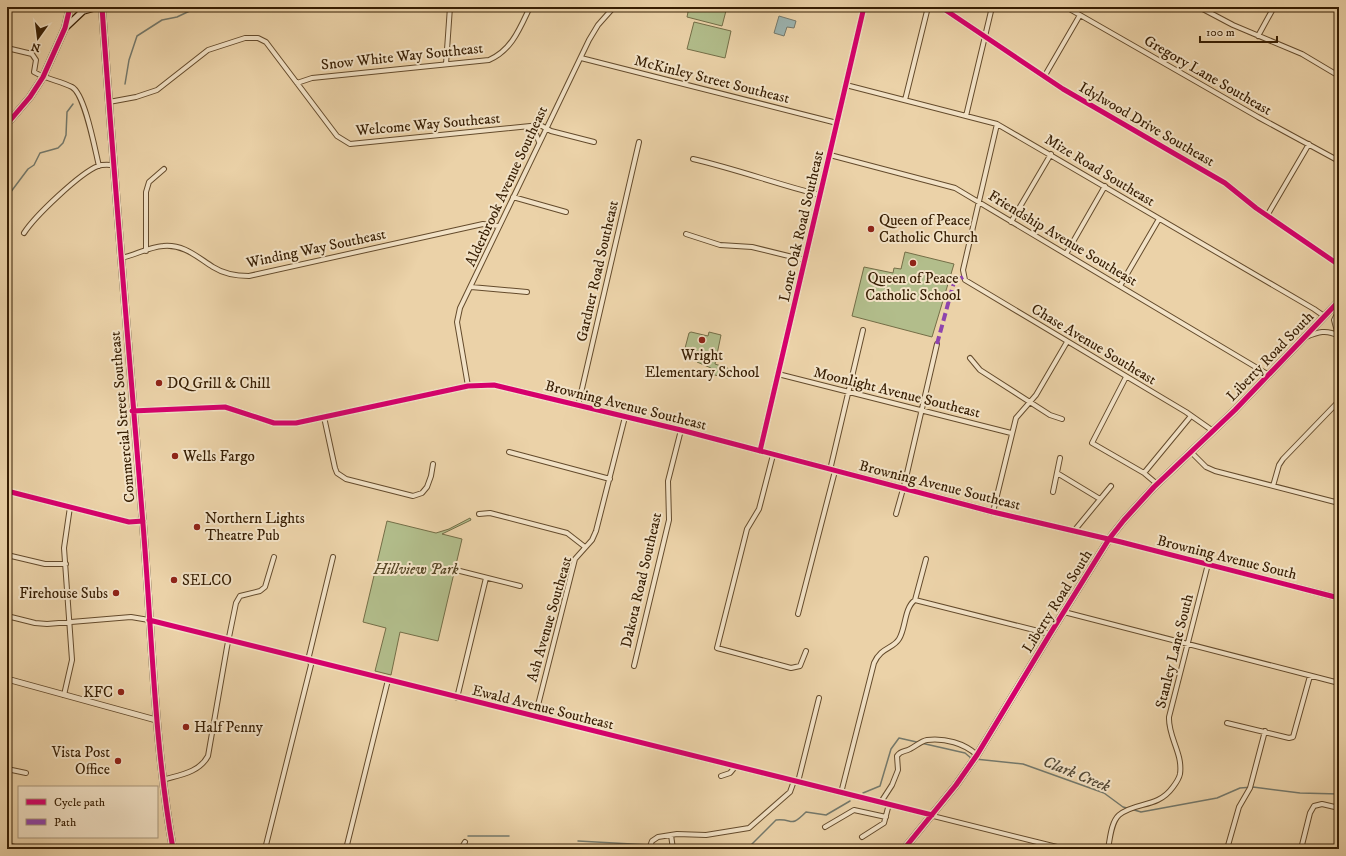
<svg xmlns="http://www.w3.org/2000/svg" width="1346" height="856" viewBox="0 0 1346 856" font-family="'IM FELL DW Pica',serif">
<rect width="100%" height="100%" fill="#ebd2a8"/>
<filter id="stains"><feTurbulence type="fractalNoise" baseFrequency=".005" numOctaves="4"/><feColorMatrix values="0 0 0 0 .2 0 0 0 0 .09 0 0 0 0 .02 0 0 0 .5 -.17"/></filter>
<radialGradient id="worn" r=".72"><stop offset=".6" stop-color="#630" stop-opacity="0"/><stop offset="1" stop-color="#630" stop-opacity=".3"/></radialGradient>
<!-- green -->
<path fill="#b2bd8b" stroke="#746e47" d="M689,7H727L722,26L687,17Z
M694,22L731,31L725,58L687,49Z
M905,252L954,264L932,337L852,316L864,267L893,273L894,268L901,269Z
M691,332L708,336L709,332L721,335L715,364L730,369L728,378L710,374L711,368L697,362L695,355L684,352L689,333Z
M470,518L471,520L442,534L462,539L438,641L400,632L391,675L375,671L386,628L363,622L387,521L436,533L449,529Z"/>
<!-- water -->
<path fill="#9cb5b2" stroke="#74796c" d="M779,16L796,21L794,28L787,27L784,36L774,33Z"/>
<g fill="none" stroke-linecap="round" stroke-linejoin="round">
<!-- stream -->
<path stroke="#74796c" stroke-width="1.5" d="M125,84L129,60L137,36L162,20L177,17L198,7
M7,197L28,169L34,165L40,153L58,148L63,143L66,135L67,112L73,104
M975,759L1023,764L1104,793L1123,807L1127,808
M863,793L880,786L891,749L899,738L965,753L972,759
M1131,809L1141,812L1217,798L1240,788L1253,787L1300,793L1339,794
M468,836H509
M578,841L650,845L660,849
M747,849L776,820C794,818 789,829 806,812L826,815L850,801"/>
<!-- minor casing -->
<g stroke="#644b2c" stroke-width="6">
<path id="minor" d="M1066,7L1258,117L1339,161
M1199,7L1233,25L1302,54L1339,76
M1258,36L1274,7
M7,48L32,54L36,60L34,72C46,79 60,81 72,87C85,94 95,150 99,166
M581,58L837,123
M446,64L450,7
M1044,77L1080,15
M297,83L312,78L489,60C512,50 520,28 530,7
M846,85L997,124L1314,309L1324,316
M905,100L928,7
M109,102L136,97L157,90L208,50L245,38H258L266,42L337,136L350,144L540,125L551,131L594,142
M966,116L992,7
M997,124L963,270L965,280L1186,412L1213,431
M529,127L536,134L539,142
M830,155L955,188L1269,375
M693,159C736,169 777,184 820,195
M513,197L566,212
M1268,214L1309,144
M1011,222L1051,154
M24,233C35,216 80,173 98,166C103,164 109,165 114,165
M686,234L720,245L752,247L805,260
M146,251V192L149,182L164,169
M1066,254L1105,186
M121,258C135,255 149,247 163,246C184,244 197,257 213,267C224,274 236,276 249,276L483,224L498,226
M1120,286L1159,219
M471,287L527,292
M1338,335L1334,320L1339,310
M1306,337C1318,332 1326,329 1339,336
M970,358L980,370L1050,415L1062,419
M778,374L1011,433
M1126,377L1092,443L1144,473L1191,416
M468,386L457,322L460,308L589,40L598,25L614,7
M578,406L639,142
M324,417L335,468L337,473L346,479L413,496L422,493L427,487L431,476L433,464
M509,452L610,479
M1191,452L1206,467L1215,471L1339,503
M773,455L759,509L747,529L717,648L791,668L800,666L806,651
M830,470L863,330
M1057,473L1100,499
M1144,473L1157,484
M1273,486L1279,465L1283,459L1339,401
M1053,492L1060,458
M993,512L1016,418L1036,395L1067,342
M479,514L490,513L567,533L585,547
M896,514L905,482L937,344
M1074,531L1111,486
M7,555L45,564H66
M452,569L520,586
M915,600L1050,634
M1064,612L1339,683
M798,614L835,471
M7,616L35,623L47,624L131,617L149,620L1065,849
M634,666L669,520L668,481L681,430
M64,695L72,660L64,548L70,507
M457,698L486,578
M535,717L575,559L592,540L596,531L625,417
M1227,723L1289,738L1293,737L1310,676
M7,769L26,773
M721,776L730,773L735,767
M162,780C179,775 199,773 208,756L227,647L236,603L240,596L260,591L265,587L274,557
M798,782L819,698
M841,793L874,663C881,647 893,649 899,639C906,628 904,608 915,600L926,559
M881,802L892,785L898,770L897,756C901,750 905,752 910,749C916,746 921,741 927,740C945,738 964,743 977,755
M825,827L854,810L886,817
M671,835L673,849
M862,837L884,823L889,804
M7,845L22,849
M767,848L770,849
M265,849L311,665L309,656L333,557
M346,849L388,680
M461,849L465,842
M649,849L652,841L658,837L677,834L706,835L749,828L790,792L794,781
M1035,849L1037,842
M1108,849C1110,839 1111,822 1119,815C1136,801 1157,809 1173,787C1176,783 1179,779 1180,774C1183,753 1168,737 1169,717L1208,564
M1227,849L1239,807L1250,788L1265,731
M1301,849L1310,813L1314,806L1322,804L1339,808"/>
</g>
<!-- tertiary casing -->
<g stroke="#644b2c" stroke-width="7">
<path id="tertiary" d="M941,7L1063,89L1225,183L1256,208L1339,265
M132,411L225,407L274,423H296L468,386L494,385L681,430L993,512L1121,542L1339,598
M760,451L864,7
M7,491L129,522L143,521
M7,679L156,720"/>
</g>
<!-- secondary casing -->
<g stroke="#371e03" stroke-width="8">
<path id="secondary" d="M65,28L83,11L97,7
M7,124L30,97L43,77L65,28L70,7"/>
</g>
<!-- primary casing -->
<g stroke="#371e03" stroke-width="8">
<path id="primary" d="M102,7C114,179 129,351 143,524C152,633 154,741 173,849
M904,849L956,785L977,755L1050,634L1109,539L1124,520L1154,487L1235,410L1339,301"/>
</g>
<!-- minor -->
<use href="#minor" stroke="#f2e2c6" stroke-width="4"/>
<!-- tertiary -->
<use href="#tertiary" stroke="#f2e2c6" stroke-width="5"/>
<!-- secondary -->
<use href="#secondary" stroke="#f2e2c6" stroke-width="5.5"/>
<!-- primary -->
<use href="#primary" stroke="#ebd2a8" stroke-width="6"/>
<!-- quiet -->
<path stroke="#8e44ad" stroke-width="4" stroke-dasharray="8 4" stroke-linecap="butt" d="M937,344L954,282L963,277"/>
<!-- cycleway casing -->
<g stroke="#f2e2c6" stroke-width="8">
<path id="cycleway" d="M102,7C114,179 129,351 143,524C152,633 154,741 173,849
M941,7L1063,89L1225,183L1256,208L1339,265
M7,124L30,97L43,77L65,28L70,7
M132,411L225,407L274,423H296L468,386L494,385L681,430L993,512L1121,542L1339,598
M760,451L864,7
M7,491L129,522L143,521
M149,620L932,815
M904,849L956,785L977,755L1050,634L1109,539L1124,520L1154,487L1235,410L1339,301"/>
</g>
<!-- cycleway -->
<use href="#cycleway" stroke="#d6006c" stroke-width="5"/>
</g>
<!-- markers -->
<g fill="#8f2418" stroke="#f2e2c6" stroke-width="1.5">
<circle cx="871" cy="229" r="4"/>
<circle cx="913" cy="263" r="4"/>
<circle cx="702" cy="340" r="4"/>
<circle cx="159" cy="383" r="4"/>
<circle cx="175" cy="456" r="4"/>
<circle cx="197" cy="527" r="4"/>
<circle cx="174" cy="580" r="4"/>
<circle cx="116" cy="593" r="4"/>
<circle cx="121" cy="692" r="4"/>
<circle cx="186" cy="727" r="4"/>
<circle cx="118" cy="761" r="4"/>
</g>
<g text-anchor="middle" stroke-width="4" stroke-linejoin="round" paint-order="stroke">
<!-- street labels -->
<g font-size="15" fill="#371e03" stroke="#f2e2c6">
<text transform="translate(402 56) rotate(-6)" y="5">Snow White Way Southeast</text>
<text transform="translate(1208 75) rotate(30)" y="5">Gregory Lane Southeast</text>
<text transform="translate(712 79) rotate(14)" y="5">McKinley Street Southeast</text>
<text transform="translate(428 124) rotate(-5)" y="5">Welcome Way Southeast</text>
<text transform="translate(1147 124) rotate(30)" y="5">Idylwood Drive Southeast</text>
<text transform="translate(1100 170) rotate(31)" y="5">Mize Road Southeast</text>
<text transform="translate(506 186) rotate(-65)" y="5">Alderbrook Avenue Southeast</text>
<text transform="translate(801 226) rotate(-77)" y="5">Lone Oak Road Southeast</text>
<text transform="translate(1063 238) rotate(31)" y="5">Friendship Avenue Southeast</text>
<text transform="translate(316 248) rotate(-12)" y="5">Winding Way Southeast</text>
<text transform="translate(597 271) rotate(-77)" y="5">Gardner Road Southeast</text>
<text transform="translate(1094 344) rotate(31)" y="5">Chase Avenue Southeast</text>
<text transform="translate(1270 356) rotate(-46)" y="5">Liberty Road South</text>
<text transform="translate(897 392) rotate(14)" y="5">Moonlight Avenue Southeast</text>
<text transform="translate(626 405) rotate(14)" y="5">Browning Avenue Southeast</text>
<text transform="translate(122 417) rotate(-95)" y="5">Commercial Street Southeast</text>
<text transform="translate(940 485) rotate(14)" y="5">Browning Avenue Southeast</text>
<text transform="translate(1227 557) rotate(14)" y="5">Browning Avenue South</text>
<text transform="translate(641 580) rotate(-77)" y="5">Dakota Road Southeast</text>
<text transform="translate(1057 601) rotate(-58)" y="5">Liberty Road South</text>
<text transform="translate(549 619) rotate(-74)" y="5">Ash Avenue Southeast</text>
<text transform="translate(1174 651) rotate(-76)" y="5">Stanley Lane South</text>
<text transform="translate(543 707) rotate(14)" y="5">Ewald Avenue Southeast</text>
</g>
<!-- poi labels -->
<g font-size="15" fill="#371e03" stroke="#f2e2c6" text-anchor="start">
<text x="879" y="225">Queen of Peace<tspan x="879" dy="17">Catholic Church</tspan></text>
<text x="913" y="283" text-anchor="middle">Queen of Peace<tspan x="913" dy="17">Catholic School</tspan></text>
<text x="702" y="360" text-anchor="middle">Wright<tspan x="702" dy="17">Elementary School</tspan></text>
<text x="167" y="388">DQ Grill &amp; Chill</text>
<text x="183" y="461">Wells Fargo</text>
<text x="205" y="523">Northern Lights<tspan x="205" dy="17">Theatre Pub</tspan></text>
<text x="182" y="585">SELCO</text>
<text x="108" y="598" text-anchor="end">Firehouse Subs</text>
<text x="113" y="697" text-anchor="end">KFC</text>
<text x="194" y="732">Half Penny</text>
<text x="110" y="757" text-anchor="end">Vista Post<tspan x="110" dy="17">Office</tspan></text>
</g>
<!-- park labels -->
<g font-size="15" font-style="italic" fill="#564625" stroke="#f2e2c6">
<text x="416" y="574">Hillview Park</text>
</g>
<!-- water labels -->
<g font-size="16" font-style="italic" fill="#554b38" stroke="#f2e2c6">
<text transform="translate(1077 773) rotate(22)" y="6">Clark Creek</text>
</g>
</g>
<!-- margin -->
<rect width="1346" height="856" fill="none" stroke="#ebd2a8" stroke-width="24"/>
<rect x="8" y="8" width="1330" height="840" fill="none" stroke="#371e03" stroke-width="2"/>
<rect x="12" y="12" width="1322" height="832" fill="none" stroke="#371e03"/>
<!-- legend -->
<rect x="18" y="786" width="140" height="52" fill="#f2e2c6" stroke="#a79478"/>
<rect x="26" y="799" width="20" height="6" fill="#d6006c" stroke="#a79478"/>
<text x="54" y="806" font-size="12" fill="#371e03">Cycle path</text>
<rect x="26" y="819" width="20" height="6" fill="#8e44ad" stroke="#a79478"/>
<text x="54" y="826" font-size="12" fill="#371e03">Path</text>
<!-- north arrow -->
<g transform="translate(38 38) rotate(194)" stroke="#f2e2c6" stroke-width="3" paint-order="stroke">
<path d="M0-3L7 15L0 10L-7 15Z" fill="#371e03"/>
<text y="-6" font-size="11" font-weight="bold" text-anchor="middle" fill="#371e03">N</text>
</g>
<!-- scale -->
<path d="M1200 36v6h77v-6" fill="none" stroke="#371e03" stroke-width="2"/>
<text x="1206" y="36" font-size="12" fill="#371e03" stroke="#f2e2c6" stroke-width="3" paint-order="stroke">100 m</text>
<rect width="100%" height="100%" filter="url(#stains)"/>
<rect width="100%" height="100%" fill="url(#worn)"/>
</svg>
